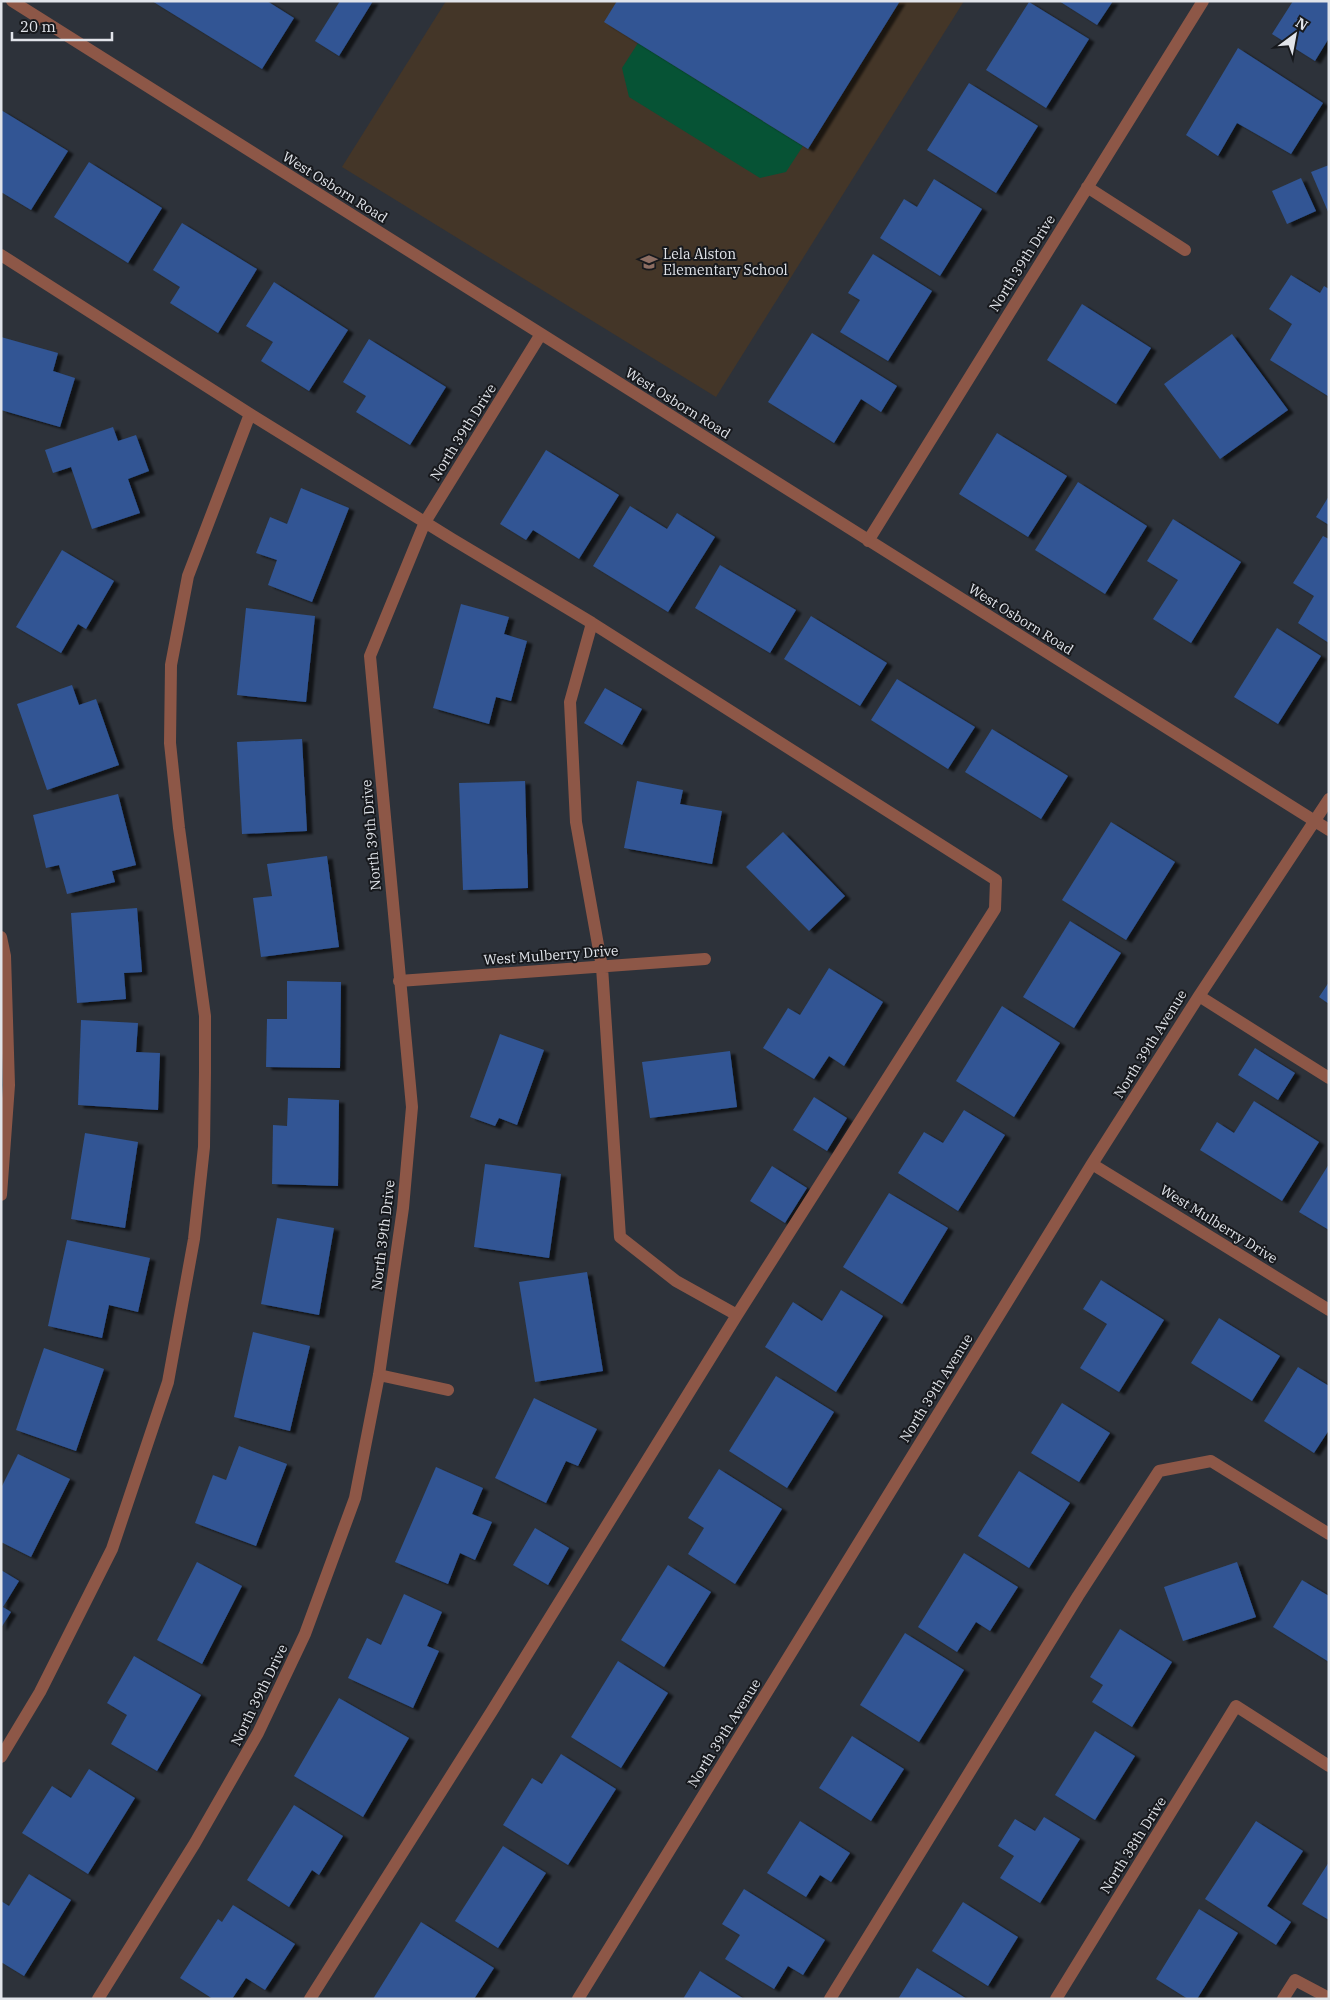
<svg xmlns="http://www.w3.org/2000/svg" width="1330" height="2000" viewBox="0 0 1330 2000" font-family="'IBM Plex Serif',serif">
<defs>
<filter id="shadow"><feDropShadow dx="5.5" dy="3" stdDeviation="1" flood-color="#0009"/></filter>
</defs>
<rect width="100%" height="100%" fill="#2d323a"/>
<!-- education -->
<path fill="#443628" d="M446,1H964L716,397L342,167Z"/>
<!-- green -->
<path fill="#065335" d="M638,43L803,146L786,172L760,178L629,97L622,68Z"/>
<!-- building -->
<path fill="#305594" filter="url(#shadow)" d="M152,1H267L294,18L262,69Z
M340,1H373L339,56L315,41Z
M617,1H900L808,149L604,22Z
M1059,1H1113L1097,25Z
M1293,1H1329V38L1315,61L1272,34Z
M1029,2L1089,39L1046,108L986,70Z
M1238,48L1323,103L1291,154L1237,123L1218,156L1186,135Z
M969,83L1038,126L996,193L927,150Z
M1,110L68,151L31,210L1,192Z
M89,162L162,208L128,263L54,217Z
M1329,165V214L1311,172Z
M1301,178L1316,211L1287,224L1272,191Z
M934,179L982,209L940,276L880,238L904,199L917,207Z
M182,223L257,269L218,333L170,303L180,287L153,270Z
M873,254L932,291L888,361L840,332L860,300L848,293Z
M1291,275L1320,293L1324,286L1329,289L1328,396L1270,360L1292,324L1269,309Z
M274,282L348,330L309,391L261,361L273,342L246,326Z
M1082,304L1151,348L1116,404L1047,360Z
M812,333L897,386L881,412L861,399L834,443L768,402Z
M1232,334L1288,410L1220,459L1164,384Z
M1,337L58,353L53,371L75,378L60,427L1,410Z
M369,339L446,387L410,445L356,412L366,396L343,382Z
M113,427L118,441L136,435L149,471L128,479L140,513L92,529L71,467L53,473L45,450Z
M997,433L1067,476L1028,537L959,494Z
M546,450L619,495L579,559L533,530L526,540L500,524Z
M1078,482L1147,526L1105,594L1035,550Z
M301,488L349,508L312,602L268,585L277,560L256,553L270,517L287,524Z
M1329,496V525L1316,517Z
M630,506L667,529L677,513L715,537L668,612L593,566Z
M1173,519L1241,562L1191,643L1153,619L1178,580L1147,561Z
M1323,536L1329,539V643L1298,623L1314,596L1293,583Z
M62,550L114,581L86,629L78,624L61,653L16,627Z
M720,565L796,610L770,653L695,608Z
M461,604L509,617L504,634L527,641L511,701L496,697L489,724L433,708Z
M246,608L315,616L306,702L237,695Z
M811,616L887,663L860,706L784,659Z
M1277,628L1321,656L1278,724L1234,697Z
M897,679L975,727L948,769L871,720Z
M72,685L79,705L96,699L119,765L47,790L17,704Z
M605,688L642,709L622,745L584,723Z
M992,729L1068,776L1041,819L965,772Z
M302,739L307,831L242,834L237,742Z
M525,781L528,888L463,890L459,783Z
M637,781L683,790L680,804L722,811L712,864L624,848Z
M118,794L136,865L112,871L115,882L67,894L59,865L46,868L33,815Z
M1111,822L1175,862L1126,940L1062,900Z
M783,832L845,896L809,931L746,867Z
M327,856L339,947L261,957L253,898L272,896L267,864Z
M137,908L142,972L124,973L126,999L77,1003L71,913Z
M1070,921L1121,953L1074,1028L1023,997Z
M829,968L883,1002L844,1066L829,1056L814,1079L763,1048L788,1008L800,1015Z
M287,981L341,982L340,1068L266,1067L267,1019H287Z
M1329,982V1004L1319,997Z
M1002,1006L1060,1043L1014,1117L956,1081Z
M81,1020L138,1023L136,1052L160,1053L158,1110L78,1105Z
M500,1034L544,1050L517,1125L499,1118L495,1126L470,1117Z
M1255,1048L1295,1073L1278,1100L1238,1075Z
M730,1051L737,1107L650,1118L642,1062Z
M814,1097L847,1118L827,1151L793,1130Z
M288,1098L339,1100L338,1186L272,1184L273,1125L287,1126Z
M1254,1101L1319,1142L1282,1201L1200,1150L1217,1122L1234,1133Z
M964,1110L1005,1135L958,1211L898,1173L924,1132L943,1143Z
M85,1133L138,1142L125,1228L71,1219Z
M485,1164L561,1174L549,1258L474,1247Z
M1329,1164V1230L1299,1212Z
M772,1166L807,1188L785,1223L750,1201Z
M889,1193L948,1228L902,1304L843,1267Z
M277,1218L334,1228L319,1315L261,1304Z
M67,1240L150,1258L138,1312L109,1305L102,1338L48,1326Z
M587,1272L603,1371L535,1382L519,1282Z
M1101,1280L1164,1320L1119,1392L1080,1368L1107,1324L1083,1309Z
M841,1290L883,1316L836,1392L765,1347L793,1302L822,1321Z
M1219,1318L1280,1356L1252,1401L1191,1363Z
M253,1332L310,1346L290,1431L234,1417Z
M44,1348L104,1369L76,1451L16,1430Z
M1298,1367L1329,1386V1430L1314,1453L1264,1421Z
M776,1376L834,1412L787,1488L729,1451Z
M534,1398L597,1429L578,1466L566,1461L546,1503L495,1478Z
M1062,1403L1110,1433L1079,1482L1031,1453Z
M239,1446L287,1464L256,1546L195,1523L213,1475L226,1480Z
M18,1454L70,1479L31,1557L1,1542V1488Z
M436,1467L483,1488L472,1514L492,1522L475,1560L460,1553L448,1584L395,1562Z
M719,1469L782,1509L735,1584L688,1554L704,1528L688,1518Z
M1019,1471L1070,1503L1029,1568L978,1536Z
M535,1528L569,1548L548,1585L513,1565Z
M964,1553L1018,1587L990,1631L976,1622L957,1652L918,1627Z
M197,1562L242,1586L202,1664L157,1640Z
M1237,1562L1256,1617L1183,1641L1164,1587Z
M668,1565L711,1592L664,1667L621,1640Z
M1,1570L19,1581L3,1607L11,1612L1,1628Z
M1302,1580L1329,1596V1662L1273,1627Z
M404,1594L442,1612L427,1646L439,1651L413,1708L348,1678L367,1638L381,1645Z
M1120,1629L1172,1662L1132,1727L1092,1702L1103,1685L1090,1677Z
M905,1633L964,1670L919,1742L860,1705Z
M134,1656L201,1695L157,1771L111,1744L127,1715L107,1703Z
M618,1661L668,1693L621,1768L571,1737Z
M339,1698L409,1738L363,1817L294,1776Z
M1095,1731L1135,1756L1095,1820L1055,1795Z
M852,1736L904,1769L871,1821L819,1788Z
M561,1754L616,1789L568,1865L503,1825L532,1778L542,1784Z
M89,1769L135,1798L88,1874L22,1833L52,1786L71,1798Z
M294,1805L343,1836L319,1875L312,1870L289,1907L247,1880Z
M1044,1817L1080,1839L1040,1903L1000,1878L1014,1856L998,1846L1015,1819L1035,1831Z
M800,1821L850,1853L831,1882L820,1875L806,1897L767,1873Z
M1256,1821L1303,1851L1267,1906L1291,1922L1276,1945L1205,1899Z
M503,1846L546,1873L498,1948L455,1921Z
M1329,1862V1920L1302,1904Z
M29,1874L71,1900L24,1976L1,1962V1901L9,1906Z
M744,1889L825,1940L803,1975L788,1966L774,1989L725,1959L740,1935L722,1924Z
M963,1902L1018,1937L988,1986L932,1951Z
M233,1905L295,1944L265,1990L246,1978L232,1999H213L180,1978L218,1919L222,1922Z
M1199,1909L1238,1933L1197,1999H1188L1156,1979Z
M421,1922L494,1968L474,1999H373Z
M917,1968L967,1999H898Z
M700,1971L744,1999H683Z"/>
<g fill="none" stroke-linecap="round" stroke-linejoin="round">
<!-- minor -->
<path stroke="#8d5747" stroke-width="12" d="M12,1L1329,830
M1087,187L1185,250
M1,255L250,414L452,539L592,623L996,880L995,909L737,1315L492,1711L310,1999
M868,541L1203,1
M592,623L570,702L576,822L602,967L620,1237L676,1281L737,1315
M1,937L5,956L9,1085L1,1195
M399,981L705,959
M1199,996L1329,1078
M1092,1164L1329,1310
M379,1375L448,1390
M1,1757L40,1692L112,1549L168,1382L194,1239L204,1147L205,1072V1016L179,828L170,743L171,665L188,576L250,414
M98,1999L195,1843L258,1733L305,1634L355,1498L379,1375L403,1208L412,1107L370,656L425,522L541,334
M578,1999L1092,1164L1199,996L1329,799
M830,1999L1078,1596L1159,1471L1211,1461L1329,1534
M1056,1999L1236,1706L1329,1766
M1283,1999L1295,1980L1329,1998"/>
</g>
<!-- icons -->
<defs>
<g id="school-bare" transform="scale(1.35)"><path d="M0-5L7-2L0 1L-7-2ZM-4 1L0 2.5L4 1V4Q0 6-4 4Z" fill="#8d6e63" stroke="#17191d" stroke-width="2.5" paint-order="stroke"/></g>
</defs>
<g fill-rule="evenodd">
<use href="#school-bare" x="649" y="262"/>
</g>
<g text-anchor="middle" stroke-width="4" stroke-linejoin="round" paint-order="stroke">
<!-- street labels -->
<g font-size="14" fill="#e1e4ea" stroke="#17191d">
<text transform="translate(335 187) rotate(32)" y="5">West Osborn Road</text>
<text transform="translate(1022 263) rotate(-58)" y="5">North 39th Drive</text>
<text transform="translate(678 403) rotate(32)" y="5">West Osborn Road</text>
<text transform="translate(463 432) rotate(-58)" y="5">North 39th Drive</text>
<text transform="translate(1021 619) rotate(32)" y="5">West Osborn Road</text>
<text transform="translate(371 835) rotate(-95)" y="5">North 39th Drive</text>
<text transform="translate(551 955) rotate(-4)" y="5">West Mulberry Drive</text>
<text transform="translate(1150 1044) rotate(-58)" y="5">North 39th Avenue</text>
<text transform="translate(1219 1224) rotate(32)" y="5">West Mulberry Drive</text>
<text transform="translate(383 1235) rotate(-83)" y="5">North 39th Drive</text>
<text transform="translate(936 1388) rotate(-58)" y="5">North 39th Avenue</text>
<text transform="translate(259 1695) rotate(-64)" y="5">North 39th Drive</text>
<text transform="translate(724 1733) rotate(-58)" y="5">North 39th Avenue</text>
<text transform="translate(1133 1845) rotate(-58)" y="5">North 38th Drive</text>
</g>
<!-- poi labels -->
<g font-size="14" fill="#e1e4ea" stroke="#17191d" text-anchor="start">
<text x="663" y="259">Lela Alston<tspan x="663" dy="16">Elementary School</tspan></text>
</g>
</g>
<!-- border -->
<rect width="1330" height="2000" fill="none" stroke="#e1e4ea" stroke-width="5"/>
<!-- north arrow -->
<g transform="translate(1295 35) rotate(32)" stroke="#17191d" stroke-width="4" paint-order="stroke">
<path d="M0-4L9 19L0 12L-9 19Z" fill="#e1e4ea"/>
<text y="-8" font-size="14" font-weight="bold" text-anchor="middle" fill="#e1e4ea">N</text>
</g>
<!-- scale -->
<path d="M12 32v8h100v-8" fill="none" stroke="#e1e4ea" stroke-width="2.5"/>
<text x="20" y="32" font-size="15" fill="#e1e4ea" stroke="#17191d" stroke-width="4" paint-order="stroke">20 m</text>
</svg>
